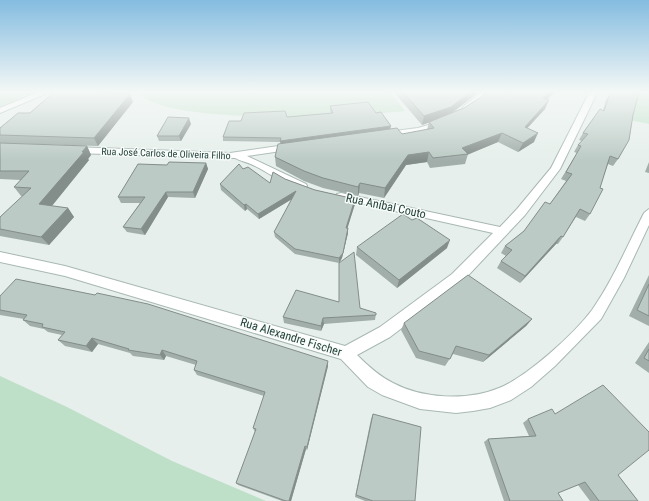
<svg xmlns="http://www.w3.org/2000/svg" width="649" height="501" viewBox="0 0 649 501" font-family="'Roboto Condensed',sans-serif">
<rect width="100%" height="100%" fill="#e6efeb"/>
<!-- green -->
<path fill="#bfe0c8" d="M0,91H45L0,110Z
M137,91H389L405,111C362,116 160,127 137,91Z
M620,91H649V124L620,118Z
M0,376L67,407L172,461L266,501H0Z"/>
<g fill="none" stroke-linecap="round" stroke-linejoin="round">
<!-- minor casing -->
<g stroke="#a8b8b2" stroke-width="2">
<path id="minor" d="M41,91H52L0,113V108Z
M483,91H492L469,111H463V107Z
M590,91H598L560,169L525,215L462,282L390,337L357,355C368,366 379,376 393,383C423,399 468,401 499,388C527,377 574,334 592,310C613,280 627,246 644,213L649,209V225L624,278L601,319L555,366L531,387L511,400L490,408L473,411L456,413L420,409L382,395L368,387L341,359L65,276L0,262V252L65,266L345,346L380,327L452,274L493,233L341,199L337,198L336,196L337,194L341,193L500,227L517,209L551,168Z
M442,121H445V125L419,133L386,138L382,135L386,132L418,128Z
M292,144L295,145V149L247,156L306,184L307,186L306,188C293,191 265,170 253,165C247,162 240,161 235,158L73,153L68,150L73,147L230,153Z"/>
</g>
<!-- minor -->
<use href="#minor" fill="#fff" fill-rule="evenodd"/>
</g>
<!-- wall -->
<path fill="#a1aea9" d="M115,91L113,93L133,102L98,146L0,143V128L30,113Z
M393,91H480L452,113L464,108L481,97L487,91H556L547,99L545,109L527,128L534,142L518,152L498,142L468,154L465,164L430,168L427,162L406,165L384,198L359,193L358,196L323,188L304,181L276,166L275,157L281,144L280,142L223,141V137L287,117L331,113L330,110V106L376,113L390,129L402,134L427,130L429,122L422,125Z
M612,91L618,159L613,166L608,164L590,214L585,221L576,217L563,237L558,244H556L520,283L497,268L501,261L506,256L501,253L505,246L524,231L550,204L566,181L561,179L577,153L574,152L578,145L582,141L579,140L583,133L603,110L606,100Z
M191,124L181,141H159L157,136Z
M0,143L87,146L91,155L88,159L89,160L52,206L68,208L74,217L49,245L0,236V217L23,196H21L14,187L21,180L0,179Z
M649,162V173L645,172Z
M206,163L208,169L195,198L168,197L145,235L127,232L123,227L140,203H121L118,197Z
M243,169L270,183L285,179L315,190L355,199V204L347,228H348V233L342,258L340,262L360,308L376,313L375,320L324,324L321,331L284,323L283,317L339,302V263L295,254L275,237L274,232L292,199L259,219L247,209L245,211L221,190L220,184Z
M357,247L447,248L397,288L356,255Z
M649,275V326L629,316Z
M0,296L328,366L307,450L306,449L291,501H282L238,485L236,483L255,432L253,428L264,396L197,375L194,370L196,365L166,356L164,360L133,356L130,353L98,344L92,352L65,346L58,340L62,335L48,332L44,329L30,326L23,320L24,319L0,315Z
M532,319L526,326L483,362L453,354L445,366L416,358L401,330L404,323Z
M649,342V373L635,363Z
M373,414L415,501H365L355,497L371,419Z
M555,414L618,475L638,501H590L578,485L558,493L563,501H504L484,442L488,439L529,436L523,423L528,419Z"/>
<!-- shaded-wall -->
<path fill="#838d89" d="M101,91H115L103,100L99,92Z
M472,91H480L448,116L422,125L424,116Z
M551,91H556L539,107L543,98Z
M130,94L133,102L98,146L94,138Z
M549,100L545,109L520,136L525,127Z
M189,118L191,124L181,141L179,136Z
M391,126L390,130L281,145L280,141Z
M502,133L498,142L467,155L462,148Z
M538,133L534,142L518,152L523,143Z
M87,146L91,155L88,159L89,160L46,213L39,204Z
M429,152L427,162L406,165L384,198L385,188L408,155Z
M206,163L208,169L195,198L193,192Z
M360,183L359,193L358,196V187Z
M296,191L297,196L259,219L258,214Z
M166,192L168,197L145,235L141,229Z
M355,199V204L346,233V228Z
M246,204L247,209L245,211L244,205Z
M68,208L74,217L49,245L41,237Z
M348,228V233L342,258L339,263V258Z
M561,236L556,244L520,283L525,276Z
M450,240L447,248L397,288L399,280Z
M323,318L324,324L321,331V326Z
M532,319L526,326L483,362L489,355Z
M92,338L98,344L92,352L86,346Z
M162,350L166,356L164,360L160,355Z
M328,361V366L307,450V447Z
M305,446L306,449L291,501H289Z"/>
<!-- building -->
<path fill="#bbcac4" stroke="#838d89" d="M55,91H101L99,92L130,94L94,138L0,135V128L18,113H30Z
M402,91H472L451,107L424,116Z
M487,91H551L543,98L549,100L525,127L538,133L523,143L502,133L462,148L468,154L433,158L429,152L408,155L385,188L360,183L358,187L323,178L304,171L275,157L278,144L397,128L402,134L434,128L429,122L464,108L481,97Z
M612,91H637L639,92L633,115L629,140L618,159L610,156L600,188L603,189L590,214L580,209L563,237L561,236L525,276L501,261L512,250L505,246L524,231L545,202L550,204L572,174L566,172L581,146L578,145L588,134L583,133L600,109L604,111L610,94Z
M368,102L376,113L381,112L391,126L280,141L281,138L223,137L229,121H241L244,113L285,111L287,117L333,113L330,106Z
M168,117L189,118L179,136H157Z
M0,143L87,146L82,152H84L39,204L68,208L41,237L0,229V217L31,188L14,187L29,171H0Z
M169,162L206,163L193,192H166L141,229L123,227L145,197H118L138,164L167,165Z
M239,164L243,169L248,167L270,183L273,172L285,179L315,190L355,199L346,228H348L343,253L339,258L295,249L274,232L296,191L258,214L246,204L244,205L220,184Z
M403,214L412,220L417,218L450,240L399,280L357,247Z
M354,252L360,308L376,313V315L323,318L321,326L283,317L296,290L339,302V263Z
M468,275L532,319L489,355L456,346L450,359L419,351L404,323Z
M16,279L95,295L97,293L148,304L328,361L307,447L305,446L289,501H286L236,483L256,429L253,428L265,392L194,370L197,361L162,350L160,355L128,350L129,349L92,338L86,346L58,340L65,332L42,327L43,324L23,320L27,315L0,310V296Z
M649,284V316L637,310Z
M649,349V361L644,358Z
M603,385L649,432V450L618,475L638,501H599L585,482L558,493L563,501H510L488,439L536,436L528,419L552,409L555,414Z
M373,414L421,427L415,501H373L356,495Z"/>
<!-- sky -->
<linearGradient id="sky" x2="0" y2="1"><stop stop-color="#84bce0"/><stop offset="0.57" stop-color="#f4f8f6"/><stop offset="1" stop-color="#f4f8f6" stop-opacity="0"/></linearGradient>
<rect width="649" height="161" fill="url(#sky)"/>
<g text-anchor="middle" stroke-width="3" stroke-linejoin="round" paint-order="stroke">
<!-- far-street labels -->
<g font-size="10" fill="#24423a" stroke="#f7fbf9">
<text transform="translate(166 153) rotate(2)" y="4">Rua José Carlos de Oliveira Filho</text>
</g>
<!-- street labels -->
<g font-size="12" fill="#24423a" stroke="#f7fbf9">
<text transform="translate(386 206) rotate(12)" y="4">Rua Aníbal Couto</text>
<text transform="translate(291 337) rotate(17)" y="4">Rua Alexandre Fischer</text>
</g>
</g>
</svg>
